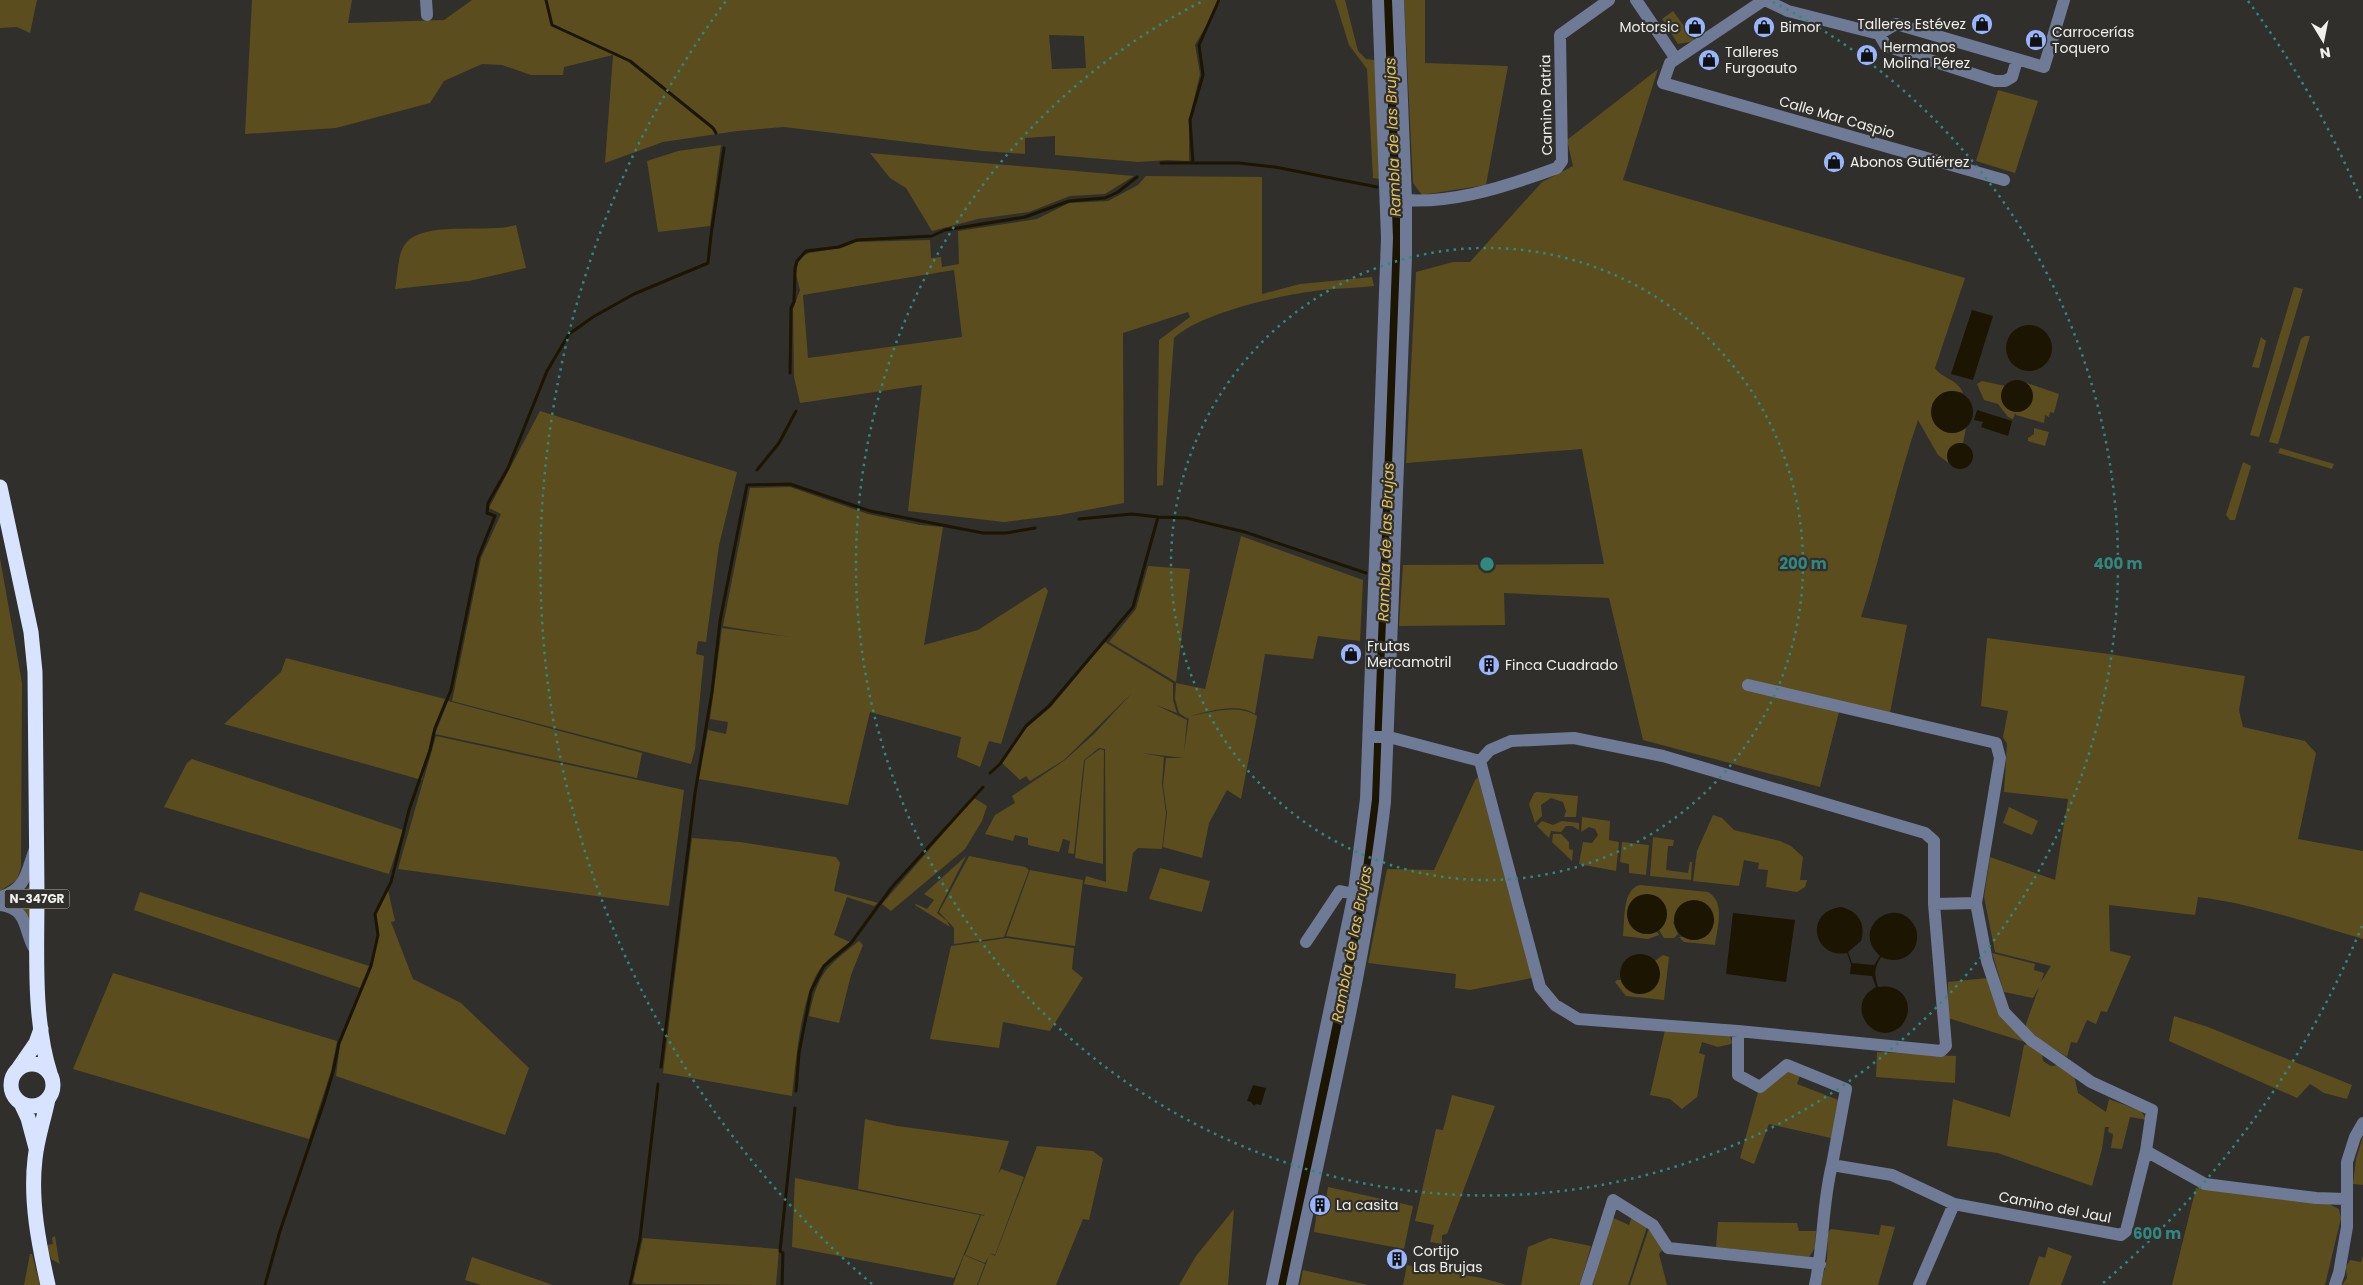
<svg xmlns="http://www.w3.org/2000/svg" width="2363" height="1285" viewBox="0 0 2363 1285" font-family="Poppins,sans-serif">
<rect width="100%" height="100%" fill="#302f2c"/>
<!-- green -->
<path fill="#5c4d1e" fill-rule="evenodd" d="M0,0H37L30,33L17,27L0,28Z
M252,0H352L348,23L444,20L472,0H1221L1195,45L1200,74L1189,120V161L1168,160L1138,162L1055,155V136L1025,138V154L982,151L784,127L737,131L663,142L605,163L613,55L564,67L563,75H531L502,65L482,64L444,81L430,103L336,128L245,134ZM1049,35L1084,36L1086,68L1052,69Z
M1335,0H1345L1358,51L1366,59L1375,60L1379,179L1373,178L1367,69L1349,45Z
M1404,0H1425V63L1508,66L1486,185L1422,195L1413,183Z
M1673,11L1695,41L1678,44L1662,19Z
M1658,69L1623,180L1965,278L1935,368C1942,379 1958,379 1963,393C1949,388 1939,392 1932,404L1961,431L1966,428L1963,443H1960L1948,462L1951,465L1938,455L1918,420C1896,485 1882,552 1861,617L1907,625L1890,713L1745,681L1743,689L1839,712L1820,787L1643,740L1609,598L1504,593L1505,625L1399,626L1403,565L1604,564L1582,449L1406,463L1416,272L1453,262H1470L1542,182L1573,166L1567,140Z
M1998,90L2038,101L2015,173L1976,161Z
M721,145L710,226L658,232L647,161L678,151Z
M870,153L1134,176L1105,194L1070,196L1029,212L978,219L932,231L906,188L890,178Z
M1146,176L1262,177V294L1300,284L1372,277L1374,286C1357,288 1340,288 1323,290C1284,294 1202,312 1174,338L1163,485L1157,486V482L1159,340L1190,317L1188,312L1123,333L1124,503L1060,515L1004,522L908,511L922,385L800,403L794,377L793,309L800,290L796,274L798,263L803,256L809,253L840,248L855,242L930,240L931,258L941,257L942,267L959,264L958,231L1037,219L1069,203L1108,201L1138,185ZM954,270L962,337L808,358L803,295Z
M516,225L526,268L469,281L395,289C398,276 397,253 406,243C425,220 488,234 516,225Z
M2294,287L2303,289L2259,437L2250,435Z
M2305,336H2310L2278,444L2269,442L2301,339Z
M2261,337L2266,341L2259,368L2252,367Z
M1982,381L2005,386L2003,388L2030,387L2027,383L2059,394L2054,413L2050,412L2049,417L2045,415L2044,423L2016,415L2015,413L2013,419L2008,417L1998,404L1984,400L1977,384Z
M540,411L737,472L719,545L706,642L698,641L696,654L704,656L695,749L691,764L452,701L481,558L501,514L489,508Z
M2034,428L2049,432L2045,446L2028,441V438L2034,434Z
M2280,448L2334,464L2332,469L2278,453Z
M2243,462L2251,466L2235,520H2230L2226,515Z
M790,487L868,514L920,525L943,527L924,645L978,630L1045,587L1048,591L1001,744L989,741L980,767L957,757L961,737L870,712L848,805L699,779L708,730L726,734L728,722L710,719L722,628L790,637L723,626L750,488Z
M1241,536L1363,580L1360,641L1318,636L1313,659L1265,654L1255,714C1237,702 1208,712 1189,716L1188,719L1179,713L1175,699L1176,683L1205,689Z
M0,558L22,683L21,867L17,880L0,891Z
M1148,566L1190,569L1176,682L1109,642L1136,609Z
M1987,638L2109,654L2245,676L2239,710L2243,727L2305,741L2316,753L2298,839L2363,851V939C2309,923 2254,904 2198,897L2195,915L2109,905L2110,951L2131,956L2107,1012L2101,1011L2096,1024L2087,1020L2077,1043L2071,1042L2067,1057L2042,1041L2025,1027L2039,987L2033,998L2004,992L1992,953L2035,964L2034,970L2044,973L2041,982L2051,966L1995,952L1984,897L1990,857L2055,880L2068,799L2004,792L2007,744L2003,737L2008,711L1981,706Z
M1105,642L1173,683V700L1177,713L1156,705L1187,720L1184,753L1189,716C1211,713 1237,703 1257,716L1241,799L1227,790L1209,823L1202,858L1163,847L1167,813L1163,785L1166,758H1184L1141,753L1164,757L1162,784L1166,813L1162,849L1138,848L1133,853L1127,892L1084,884L1086,876L1106,882L1105,749L1099,748L1084,760L1074,854L1068,853L1070,841L1063,839L1059,852L1028,845V838L1015,835L1013,841L985,834L995,815L1015,803L1012,796L1065,760L1094,734L1132,693L1064,760L1030,781L1026,776L1020,780L1002,763L1027,727L1051,707Z
M286,658L445,699L432,734L422,780L224,724L281,672Z
M448,701L642,753L637,778L435,734Z
M436,736L684,790L669,906L398,869Z
M1100,749L1104,750L1103,864L1075,858L1085,760Z
M192,759L403,830L389,874L164,807L187,763Z
M1478,777L1532,978L1470,990L1455,988L1456,974L1368,963L1387,869L1434,870L1475,780Z
M1537,792L1578,796L1576,817H1564L1566,811L1563,802L1551,798L1541,805L1542,816L1535,823L1529,804L1534,793Z
M974,798L987,806L982,821L965,849L891,911L882,904Z
M2009,807L2038,821L2032,835L2003,823Z
M1713,815L1722,818L1734,830L1780,841L1791,846L1803,857L1800,880H1807L1805,887L1797,892L1766,887L1768,870L1758,869L1759,863L1744,860L1739,886L1693,881L1697,851Z
M1582,817L1610,821L1609,840L1619,842L1616,871L1579,864L1583,842L1592,843L1598,835L1595,829L1589,827L1581,832Z
M1542,821L1553,825L1562,821L1579,823V830L1572,826H1566L1561,832L1551,831L1549,838L1537,826Z
M1553,834H1561L1569,842V849L1573,850L1572,861L1552,842Z
M1653,837L1674,840L1673,846H1668L1666,870L1688,873L1690,862H1692L1691,880L1650,876Z
M692,838L740,842L836,857L840,863L834,891L878,903L874,906L847,897L834,935L850,942C841,949 831,956 823,965C801,990 796,1062 792,1096L663,1073Z
M1622,842L1649,845L1646,875L1629,873V864L1620,862Z
M966,856L937,913L947,921L950,927L915,905L916,904L927,909L934,900L924,894Z
M969,856L1025,867L1029,870L1004,937L954,944V928L939,912Z
M1160,868L1210,881L1202,912L1149,899Z
M1030,870L1083,880L1075,946L1006,936Z
M1640,885L1708,892C1726,902 1717,928 1715,945L1684,942L1679,937L1709,934L1714,921L1710,908L1673,922L1678,934L1674,938H1664L1659,930L1662,927L1629,923C1636,933 1646,936 1657,932L1659,935L1648,939L1623,936C1625,920 1622,889 1640,885Z
M30,886L31,922L19,905L4,901L17,897Z
M388,890L395,921L391,922L413,979L461,1003L529,1068L505,1135L336,1076L340,1045L372,966L379,934L376,913Z
M140,892L369,966L360,988L134,910Z
M1007,938L1074,948L1072,969L1083,978L1050,1031L1003,1022L999,1048L930,1039L951,946Z
M859,941L863,945L851,975L839,1023L809,1016C818,973 825,968 859,941Z
M1663,955L1669,957L1664,1000L1626,996L1615,982L1617,980H1621L1622,983L1655,986L1660,974L1655,961Z
M113,973L337,1041L331,1071L309,1139L73,1069Z
M1988,978L2025,1042L1948,1018V982Z
M2174,1016L2208,1027L2352,1085L2347,1099L2324,1093L2310,1084L2297,1098L2169,1041Z
M1665,1030L1730,1036L1732,1042L1731,1044L1718,1047L1702,1042L1699,1053L1705,1055L1697,1097L1682,1109L1670,1099L1650,1095Z
M2028,1044L2042,1053L2043,1061L2051,1066L2058,1065L2074,1075L2078,1093L2106,1112L2109,1099L2141,1111L2147,1120L2130,1117L2122,1149L2111,1148L2113,1134L2108,1132L2109,1127H2105L2102,1149L2092,1186L1998,1153L1947,1146L1953,1099L2010,1117L2024,1045Z
M1877,1052L1956,1056L1955,1083L1876,1077Z
M1788,1069L1801,1073L1797,1084L1841,1101L1831,1138L1769,1124L1754,1164L1740,1158L1758,1092Z
M1452,1095L1495,1106L1447,1234L1442,1235V1244L1430,1242L1434,1225L1415,1221L1436,1129L1443,1130Z
M865,1119L897,1126L1009,1141L998,1175L1001,1169L1024,1177L995,1255L989,1253L995,1256L1037,1146L1093,1151L1103,1159L1089,1220L1083,1219L1056,1285H978L989,1256L985,1263L965,1255L981,1215L984,1216L985,1211L984,1215L858,1189Z
M2363,1136V1185L2353,1184L2356,1159Z
M795,1178L980,1215L954,1278L792,1247Z
M1328,1187L1413,1206L1404,1249L1314,1232L1317,1211H1324Z
M2196,1188L2327,1203L2339,1209L2341,1218L2325,1285H2172Z
M1234,1209L1228,1285H1179L1196,1256Z
M1632,1216L1648,1224L1628,1285H1593L1611,1217L1629,1225Z
M1718,1222L1797,1223L1799,1231H1816L1815,1248L1809,1257L1716,1247Z
M1650,1225L1664,1248L1659,1254L1667,1285H1630Z
M1881,1225L1895,1227L1878,1285H1821L1827,1259L1828,1233L1831,1229L1879,1235Z
M55,1236L59,1261L60,1264L51,1259L47,1245L53,1244L52,1238Z
M643,1238L779,1249L776,1285L636,1284L633,1282Z
M1550,1238L1591,1246L1580,1285H1521L1528,1247Z
M2048,1247L2072,1256L2061,1285H2029L2039,1256L2045,1258Z
M30,1254H32L40,1285H24Z
M964,1255L985,1264L977,1285H953Z
M2363,1256V1285H2342L2347,1278L2346,1267L2350,1260L2361,1262Z
M472,1257L553,1285H481L465,1280Z
M1407,1265L1482,1278L1507,1285H1403Z
M1303,1270L1368,1285H1300Z"/>
<!-- water -->
<path fill="#1c1501" d="M1382,0H1395L1402,193L1389,644L1375,863L1288,1285H1276L1358,893L1381,510Z
M1972,310L1993,316L1973,380L1951,374Z
M2006 348a23 23 0 1 1 46 0a23 23 0 1 1-46 0Z
M2001 396a16 16 0 1 1 32 0a16 16 0 1 1-32 0Z
M1931 412a21 21 0 1 1 42 0a21 21 0 1 1-42 0Z
M1977,410L2012,421L2008,436L1981,427L1983,422L1974,420Z
M1947 456a13 13 0 1 1 26 0a13 13 0 1 1-26 0Z
M1627 914a20 20 0 1 1 40 0a20 20 0 1 1-40 0Z
M1674 920a20 20 0 1 1 40 0a20 20 0 1 1-40 0Z
M1842,907C1859,912 1866,924 1861,941L1848,952L1852,963L1874,965L1880,956C1849,928 1896,894 1914,925C1918,932 1918,940 1915,947C1908,960 1894,963 1881,957C1874,968 1874,974 1878,987C1893,984 1908,992 1908,1009C1908,1015 1905,1022 1901,1026C1875,1050 1842,1005 1876,987L1872,976L1850,974L1851,964L1847,953C1812,959 1804,910 1842,907Z
M1733,913L1795,920L1786,982L1726,974Z
M1620 974a20 20 0 1 1 40 0a20 20 0 1 1-40 0Z
M1253,1085L1266,1088L1261,1105L1256,1104L1254,1106L1251,1102L1247,1101Z"/>
<g fill="none" stroke-linecap="round" stroke-linejoin="round">
<!-- stream -->
<path stroke="#1c1501" stroke-width="3" d="M546,0L552,25L630,61L713,128L716,133
M1161,163H1239L1275,167L1377,187
M1193,163L1190,120L1203,75L1199,45L1219,0
M790,373L791,308L794,302L795,268L797,261L806,251L839,247L857,240L932,236L945,230L1025,217L1069,201L1105,198L1118,192L1137,177
M757,470L779,443L796,411
M1079,519L1132,514L1158,517
M990,773L1000,764L1026,726L1049,706L1133,607L1158,517L1186,518L1245,532L1366,573
M661,1067L695,793L712,692L720,621L747,485L790,484L870,511L983,533H1006L1035,528
M796,1091L799,1053L811,991L824,966L851,943L892,887L983,787
M265,1285L280,1231L324,1102L333,1072L339,1043L371,966L378,935L375,914L391,882L409,810L430,750L435,728L451,690L478,558L495,516L487,513L488,503L508,468L547,371L569,334L593,317L634,294L708,263L711,235L724,148
M630,1285L640,1238L658,1084
M782,1285L783,1253L780,1251L795,1108"/>
<!-- minor -->
<path stroke="#6f7a96" stroke-width="12" d="M426,0L427,15
M1636,0L1676,59
M1764,0L1670,63L1663,83L2004,180
M1765,0L1788,11L1879,34L1886,46L1995,81H2005L2012,77L2017,60
M1879,34L1896,24L2044,67L2064,0
M1387,198C1443,208 1505,187 1557,168L1562,161L1560,35L1609,0
M1748,685L1996,743L2000,758L1976,903
M1369,737H1389L1480,761L1540,987L1555,1005L1578,1019L1738,1031L1941,1051L1946,1046L1934,904V841L1925,833L1663,756L1574,738L1511,741L1490,750L1480,761
M0,897C27,889 26,872 35,849
M1934,904L1976,903L1987,961L2004,1012L2031,1040L2091,1082L2152,1110L2146,1151L2205,1184L2316,1198L2346,1199
M0,905C29,909 23,929 34,948
M1306,942L1340,891L1354,894
M1738,1031V1075L1760,1087L1787,1065L1846,1089L1832,1165L1892,1175L1954,1204L2121,1235L2126,1231L2146,1151
M1272,1285L1353,898L1366,799L1387,238L1378,0
M1292,1285C1325,1125 1366,965 1385,802L1406,258V200L1398,0
M1586,1285L1613,1200L1653,1225L1668,1248L1820,1264
M1815,1285C1824,1245 1822,1204 1832,1165
M1919,1285L1954,1204
M2335,1285L2339,1273L2347,1227V1162L2355,1137L2363,1123"/>
<!-- highway -->
<path stroke="#d8e3ff" stroke-width="15" d="M0,487L31,632L35,672C35,747 37,821 37,896C37,951 33,1020 50,1073
M11 1085a21 21 0 1 1 42 0a21 21 0 1 1-42 0Z
M18,1069L36,1043L41,1029
M21,1103L28,1118L36,1148
M48,1285C39,1245 30,1201 35,1159C37,1139 44,1119 48,1099"/>
</g>
<!-- distance rings -->
<g fill="none" stroke="#318881" stroke-width="2.5" stroke-dasharray="2.5 5">
<circle cx="1487" cy="564" r="316"/>
<path d="M1773 2A631 631 0 1 1 1201 2"/>
<path d="M2362 926A947 947 0 0 1 2102 1284M872 1284A947 947 0 0 1 726 1M2248 1A947 947 0 0 1 2362 202"/>
</g>
<!-- icons -->
<defs>
<g id="shop-disc" transform="scale(1.125)"><circle r="9.5" fill="#99b5fd" stroke="#302f2c"/><path d="M-5-2.5h2.3a2.7 3.5 0 0 1 5.4 0H5L5.5 6h-11ZM-1.5-2.5h3a1.5 2.3 0 0 0-3 0Z" fill="#111"/></g>
<g id="building-disc" transform="scale(1.125)"><circle r="9.5" fill="#99b5fd" stroke="#302f2c"/><path d="M-4-6H4V6H1V3H-1V6H-4ZM-2.5-4.3h1.7v1.8h-1.7ZM.8-4.3h1.7v1.8H.8ZM-2.5-1h1.7V.8h-1.7ZM.8-1h1.7V.8H.8Z" fill="#111"/></g>
</defs>
<g fill-rule="evenodd">
<use href="#shop-disc" x="1982" y="24"/>
<use href="#shop-disc" x="1695" y="27"/>
<use href="#shop-disc" x="1764" y="27"/>
<use href="#shop-disc" x="2036" y="40"/>
<use href="#shop-disc" x="1867" y="55"/>
<use href="#shop-disc" x="1709" y="60"/>
<use href="#shop-disc" x="1834" y="162"/>
<use href="#shop-disc" x="1351" y="654"/>
<use href="#building-disc" x="1489" y="665"/>
<use href="#building-disc" x="1320" y="1205"/>
<use href="#building-disc" x="1397" y="1259"/>
</g>
<g text-anchor="middle" stroke-width="4.5" stroke-linejoin="round" paint-order="stroke">
<!-- shield labels -->
<rect fill="#302f2c" stroke="#b6b5b2" stroke-width="1" x="4.5" y="889.5" width="65" height="19" rx="4"/>
<g font-size="12" font-weight="bold" fill="#efefec">
<text x="37" y="903">N-347GR</text>
</g>
<!-- poi labels -->
<g font-size="14" fill="#efefec" stroke="#302f2c" text-anchor="start">
<text x="1966" y="29" text-anchor="end">Talleres Estévez</text>
<text x="1679" y="32" text-anchor="end">Motorsic</text>
<text x="1780" y="32">Bimor</text>
<text x="2052" y="37">Carrocerías<tspan x="2052" dy="16">Toquero</tspan></text>
<text x="1883" y="52">Hermanos<tspan x="1883" dy="16">Molina Pérez</tspan></text>
<text x="1725" y="57">Talleres<tspan x="1725" dy="16">Furgoauto</tspan></text>
<text x="1850" y="167">Abonos Gutiérrez</text>
<text x="1367" y="651">Frutas<tspan x="1367" dy="16">Mercamotril</tspan></text>
<text x="1505" y="670">Finca Cuadrado</text>
<text x="1336" y="1210">La casita</text>
<text x="1413" y="1256">Cortijo<tspan x="1413" dy="16">Las Brujas</tspan></text>
</g>
<!-- street labels -->
<g font-size="14" fill="#efefec" stroke="#302f2c">
<text transform="translate(1546 105) rotate(-91)" y="5">Camino Patria</text>
<text transform="translate(1837 117) rotate(16)" y="5">Calle Mar Caspio</text>
<text transform="translate(2055 1207) rotate(11)" y="5">Camino del Jaul</text>
</g>
<!-- water labels -->
<g font-size="15" font-style="italic" fill="#e2c25a" stroke="#302f2c">
<text transform="translate(1393 137) rotate(-92)" y="5">Rambla de las Brujas</text>
<text transform="translate(1386 542) rotate(-88)" y="5">Rambla de las Brujas</text>
<text transform="translate(1352 944) rotate(-79)" y="5">Rambla de las Brujas</text>
</g>
</g>
<circle cx="1487" cy="564" r="8" fill="#318881" stroke="#302f2c" stroke-width="2.5"/>
<g font-size="15" text-anchor="middle" font-weight="bold" fill="#318881" stroke="#302f2c" stroke-width="4.5" stroke-linejoin="round" paint-order="stroke">
<text x="1803" y="569">200 m</text>
<text x="2118" y="569">400 m</text>
<text x="2157" y="1239">600 m</text>
</g>
<!-- north arrow -->
<g transform="translate(2323 40) rotate(170)" stroke="#302f2c" stroke-width="4" paint-order="stroke">
<path d="M0-4L9 19L0 12L-9 19Z" fill="#efefec"/>
<text y="-8" font-size="14" font-weight="bold" text-anchor="middle" fill="#efefec">N</text>
</g>
</svg>
